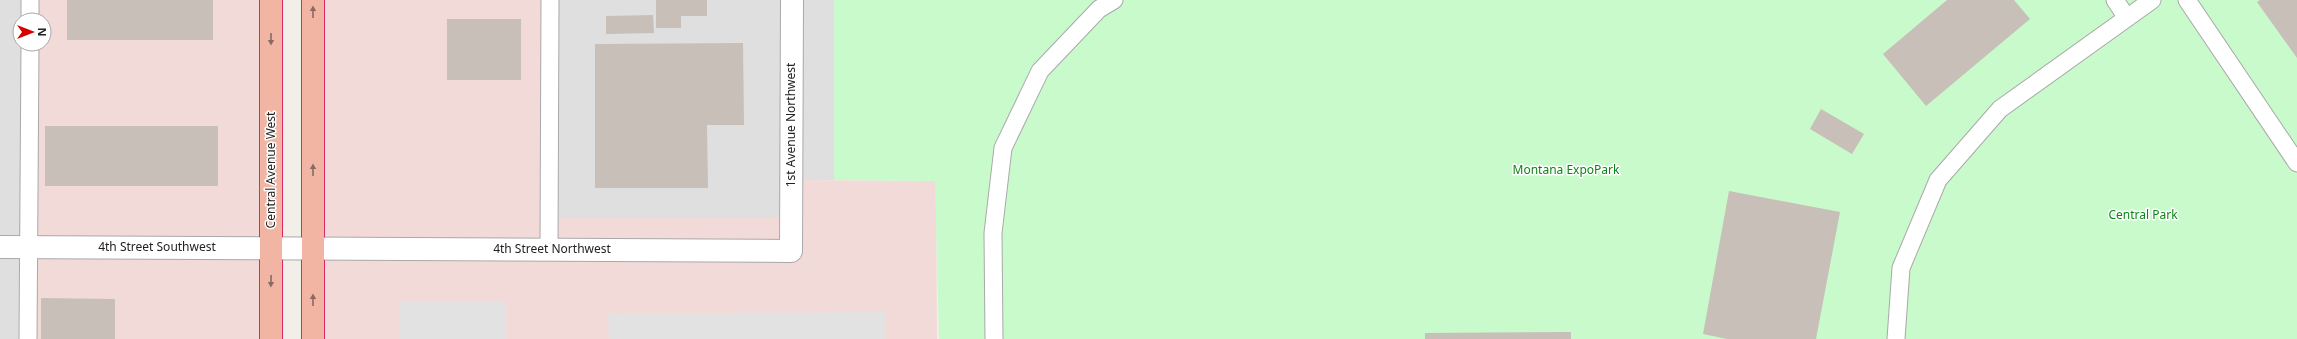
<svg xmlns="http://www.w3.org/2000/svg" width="2297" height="339" viewBox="0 0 2297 339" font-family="'Noto Sans',sans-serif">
<rect width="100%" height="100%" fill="#f2efe9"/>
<!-- residential -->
<path fill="#e0dfdf" d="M0,0H29V20H20V44H29L30,339H0Z
M550,0H834V180H791V218H550Z"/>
<!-- commercial -->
<path fill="#f2dad9" d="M29,0H269L270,339H28L29,44H44V20H29Z
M313,0H550V218H790L791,180L936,181L937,339H313Z"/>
<!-- park -->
<path fill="#c8facc" d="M834,0H2297V339H939L935,181L834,180Z"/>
<!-- parking -->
<path fill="#e2e2e2" d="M400,302H506V339H400Z
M885,312V339H609L608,314Z"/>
<!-- building -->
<path fill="#c7bfb8" d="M67,0H213V40H67Z
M656,0H707V16H681V28H656Z
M1947,0H2014L2030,19L1926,106L1883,54Z
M2260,0H2297V58L2257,2Z
M653,15L654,33L606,34V16Z
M447,19H521V80H447Z
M743,43L744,125H707L708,188H595V44Z
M1821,109L1864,134L1852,154L1810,129Z
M45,126H218V186H45Z
M1729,191L1840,212L1816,339H1727L1703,334Z
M41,298L115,299V339H41Z
M1571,332V339H1425V333Z"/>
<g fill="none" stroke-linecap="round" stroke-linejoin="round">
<!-- service casing -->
<g stroke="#a9a9a9" stroke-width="19">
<path id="service" d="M2115,0L2127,18
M2187,0L2297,163
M30,20V0
M549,249L550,0
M28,339L30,44
M994,339L993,233L1003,148L1040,71L1099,9L1114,0
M1896,339L1901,268L1938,180L2000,109L2152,0"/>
</g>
<!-- minor casing -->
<g stroke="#a9a9a9" stroke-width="24">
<path id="minor" d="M0,247L791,251L792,0"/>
</g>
<!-- trunk casing -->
<g stroke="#dc2a67" stroke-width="24">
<path id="trunk" d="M271,339V0
M313,339V0"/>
</g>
<!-- service -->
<use href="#service" stroke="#fff" stroke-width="17"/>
<!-- minor -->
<use href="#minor" stroke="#fff" stroke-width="22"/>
<!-- trunk -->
<use href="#trunk" stroke="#f2b4a3" stroke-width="22"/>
</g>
<!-- one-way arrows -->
<defs><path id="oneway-solid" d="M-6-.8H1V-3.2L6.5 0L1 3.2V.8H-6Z"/></defs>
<g fill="#8a6b62">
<use href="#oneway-solid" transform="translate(313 12) rotate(-90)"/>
<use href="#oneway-solid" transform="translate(271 39) rotate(90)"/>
<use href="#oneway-solid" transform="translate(313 170) rotate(-90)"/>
<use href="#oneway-solid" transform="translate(271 281) rotate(91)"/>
<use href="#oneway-solid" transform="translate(313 300) rotate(-90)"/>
</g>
<g text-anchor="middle" stroke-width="3" stroke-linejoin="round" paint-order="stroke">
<!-- street labels -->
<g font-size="12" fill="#222" stroke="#fff">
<text transform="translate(791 125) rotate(-90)" y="4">1st Avenue Northwest</text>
<text transform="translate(271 170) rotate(-90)" y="4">Central Avenue West</text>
<text x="157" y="251">4th Street Southwest</text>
<text x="552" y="253">4th Street Northwest</text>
</g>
<!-- park labels -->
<g font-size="12" fill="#0c8416" stroke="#fff">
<text x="1566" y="174">Montana ExpoPark</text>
<text x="2143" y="219">Central Park</text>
</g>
</g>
<!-- north arrow -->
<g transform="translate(32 32) rotate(90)"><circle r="19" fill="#ffffff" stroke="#a7a7a7"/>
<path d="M0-3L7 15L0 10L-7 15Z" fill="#d40000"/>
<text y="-6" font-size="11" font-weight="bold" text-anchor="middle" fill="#222222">N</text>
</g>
</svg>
